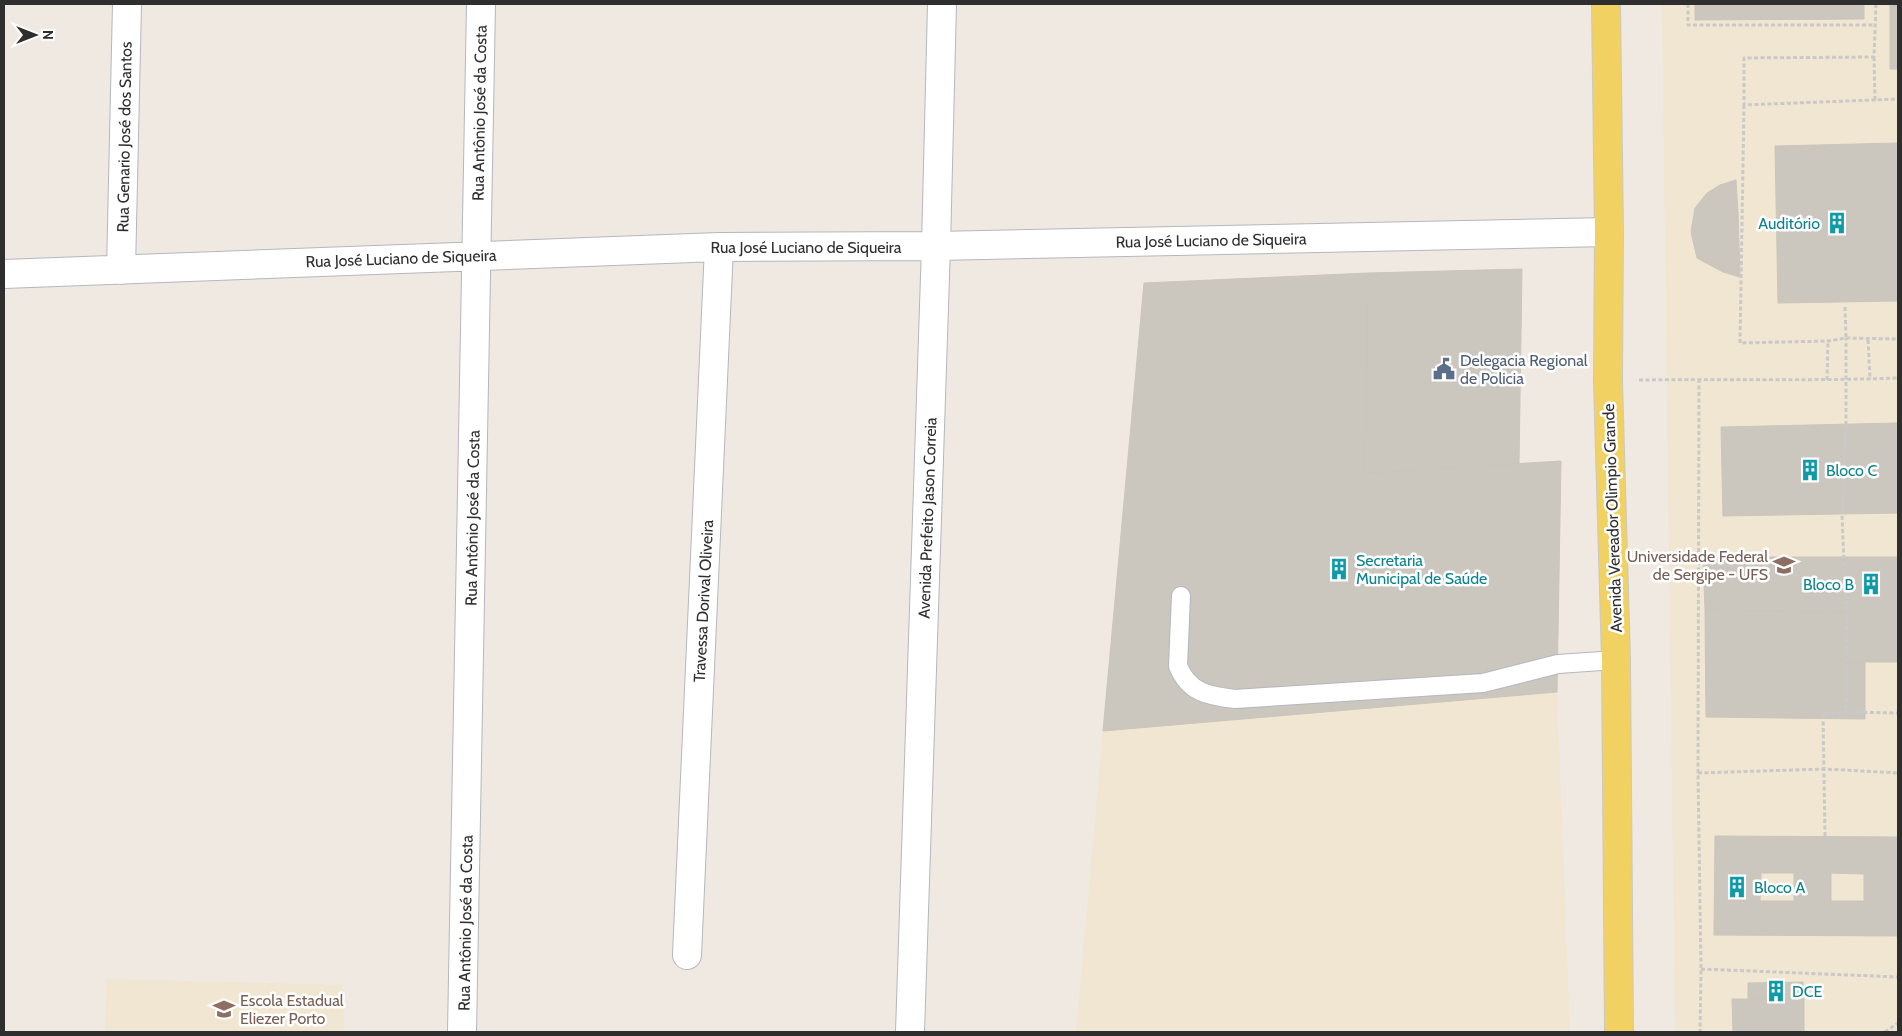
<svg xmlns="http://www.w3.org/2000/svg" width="1902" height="1036" viewBox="0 0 1902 1036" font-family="Cabin,sans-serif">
<rect width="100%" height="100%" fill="#efe9e1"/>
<!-- education -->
<path fill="#f0e6d1" d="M1662,4H1898V1032H1675Z
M1557,692L1570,1032H1076L1103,731Z
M106,979L343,985L344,1032H105Z"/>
<!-- building -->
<path fill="#cbc7bf" stroke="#cbc5ba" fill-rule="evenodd" d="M1695,4H1864V19L1695,20Z
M1890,4H1898V69H1890Z
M1898,143V301L1778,303L1775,146Z
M1736,180L1738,213L1740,277L1723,272L1697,258L1691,232L1695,208L1707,193L1720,185Z
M1522,269L1519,464L1365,473L1368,273Z
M1368,273L1365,473L1561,461L1557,692L1103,731L1144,283Z
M1898,423V513L1723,516L1721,427Z
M1703,557H1844L1845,612L1705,610Z
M1844,557H1898V662H1846Z
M1705,610L1845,612L1846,662H1865V719L1706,717Z
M1715,836L1898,837V936L1714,935ZM1761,873H1794V901H1760ZM1831,873L1864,874V901H1831Z
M1803,982L1804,999H1748V983Z
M1732,999H1804V1032H1733Z"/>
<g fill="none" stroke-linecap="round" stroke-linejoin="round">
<!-- service casing -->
<g stroke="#b4b7c1" stroke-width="20">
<path id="service" d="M1181,596L1178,666C1189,693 1209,696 1235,699L1483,683L1558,664L1616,660"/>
</g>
<!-- minor casing -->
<g stroke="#b4b7c1" stroke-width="30">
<path id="minor" d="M121,270L127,4
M4,274L719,247L936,246L1609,232
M687,955L719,247
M462,1032L481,4
M910,1032L936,246L942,4"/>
</g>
<!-- primary casing -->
<g stroke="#c9c9c9" stroke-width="30">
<path id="primary" d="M1606,4L1609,232L1608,381L1616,660L1619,1032"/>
</g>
<!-- path -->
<path stroke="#c9c9c9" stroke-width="3" stroke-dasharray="4 2.5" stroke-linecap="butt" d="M1688,4V25H1876
M1876,4L1874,57L1744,58V105L1898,99
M1874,57L1875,100
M1744,105L1740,343L1828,341L1846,338L1898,339
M1845,307L1846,338
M1868,340L1870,379
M1699,379L1698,773L1701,969L1700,1032
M1639,380C1725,379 1812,381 1898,378
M1827,380L1828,341
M1846,425L1842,514L1846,611V712
M1698,773L1825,769L1898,773
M1825,836L1823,714L1846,712L1898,713
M1701,969L1898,977
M1885,1032L1898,1023"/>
<!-- service -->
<use href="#service" stroke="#fff" stroke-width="18"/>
<!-- minor -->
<use href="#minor" stroke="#fff" stroke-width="28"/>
<!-- primary -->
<use href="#primary" stroke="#f2d163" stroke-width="28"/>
<!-- path-bridge -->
<path stroke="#c9c9c9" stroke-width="3" stroke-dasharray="4 2.5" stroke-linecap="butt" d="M1846,425V338"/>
</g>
<!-- icons -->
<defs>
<g id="building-bare" transform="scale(1.725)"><path d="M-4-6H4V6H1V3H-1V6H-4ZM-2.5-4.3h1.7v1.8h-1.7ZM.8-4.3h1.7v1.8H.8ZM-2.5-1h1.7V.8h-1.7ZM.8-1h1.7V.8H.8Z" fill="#0f9aa8" stroke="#fff" stroke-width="2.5" paint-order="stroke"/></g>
<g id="civic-bare" transform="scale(1.725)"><path d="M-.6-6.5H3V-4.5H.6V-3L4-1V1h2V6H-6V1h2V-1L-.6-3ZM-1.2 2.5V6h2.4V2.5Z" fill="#5c6f8a" stroke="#fff" stroke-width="2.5" paint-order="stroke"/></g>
<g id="university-bare" transform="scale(1.725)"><path d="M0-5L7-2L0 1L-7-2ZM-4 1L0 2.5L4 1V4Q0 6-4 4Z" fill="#8d6e63" stroke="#fff" stroke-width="2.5" paint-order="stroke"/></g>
<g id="school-bare" transform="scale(1.725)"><path d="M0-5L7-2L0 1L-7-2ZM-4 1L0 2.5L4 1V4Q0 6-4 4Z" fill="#8d6e63" stroke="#fff" stroke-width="2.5" paint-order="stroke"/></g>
</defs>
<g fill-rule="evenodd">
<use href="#building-bare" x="1837" y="223"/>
<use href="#civic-bare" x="1444" y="369"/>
<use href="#building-bare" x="1810" y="470"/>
<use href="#university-bare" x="1784" y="565"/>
<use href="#building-bare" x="1339" y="569"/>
<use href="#building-bare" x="1871" y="584"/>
<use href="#building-bare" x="1737" y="887"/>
<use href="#building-bare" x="1776" y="991"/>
<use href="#school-bare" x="224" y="1009"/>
</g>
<g text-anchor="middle" stroke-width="5" stroke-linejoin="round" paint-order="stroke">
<!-- street labels -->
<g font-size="16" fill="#2e2e2e" stroke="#fff">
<text transform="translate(479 113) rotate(-89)" y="6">Rua Antônio José da Costa</text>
<text transform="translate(124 137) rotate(-89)" y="6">Rua Genario José dos Santos</text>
<text transform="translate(1211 240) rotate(-1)" y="6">Rua José Luciano de Siqueira</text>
<text x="806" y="253">Rua José Luciano de Siqueira</text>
<text transform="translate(401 258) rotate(-2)" y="6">Rua José Luciano de Siqueira</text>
<text transform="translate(472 518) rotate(-89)" y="6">Rua Antônio José da Costa</text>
<text transform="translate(927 518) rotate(-88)" y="6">Avenida Prefeito Jason Correia</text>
<text transform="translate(1612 518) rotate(-92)" y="6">Avenida Vereador Olimpio Grande</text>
<text transform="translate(703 601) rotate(-87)" y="6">Travessa Dorival Oliveira</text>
<text transform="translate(465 923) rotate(-89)" y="6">Rua Antônio José da Costa</text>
</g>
<!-- culture labels -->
<g font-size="16" fill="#0d838f" stroke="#fff" text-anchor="start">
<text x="1820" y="229" text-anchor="end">Auditório</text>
<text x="1826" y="476">Bloco C</text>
<text x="1356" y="566">Secretaria<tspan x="1356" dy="18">Municipal de Saúde</tspan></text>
<text x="1854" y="590" text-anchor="end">Bloco B</text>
<text x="1754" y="893">Bloco A</text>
<text x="1792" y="997">DCE</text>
</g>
<!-- service labels -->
<g font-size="16" fill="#4e5e75" stroke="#fff" text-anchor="start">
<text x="1460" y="366">Delegacia Regional<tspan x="1460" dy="18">de Policia</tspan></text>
</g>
<!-- education labels -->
<g font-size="16" fill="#785e54" stroke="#fff" text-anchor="end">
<text x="1768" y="562">Universidade Federal<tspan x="1768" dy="18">de Sergipe - UFS</tspan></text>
<text x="240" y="1006" text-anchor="start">Escola Estadual<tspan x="240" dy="18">Eliezer Porto</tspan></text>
</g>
</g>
<!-- border -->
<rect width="1902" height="1036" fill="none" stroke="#2e2e2e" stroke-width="10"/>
<!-- north arrow -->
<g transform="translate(35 35) rotate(90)" stroke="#ffffff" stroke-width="4" paint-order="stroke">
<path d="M0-4L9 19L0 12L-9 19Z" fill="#2e2e2e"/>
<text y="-8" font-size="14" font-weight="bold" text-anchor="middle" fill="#2e2e2e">N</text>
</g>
</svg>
